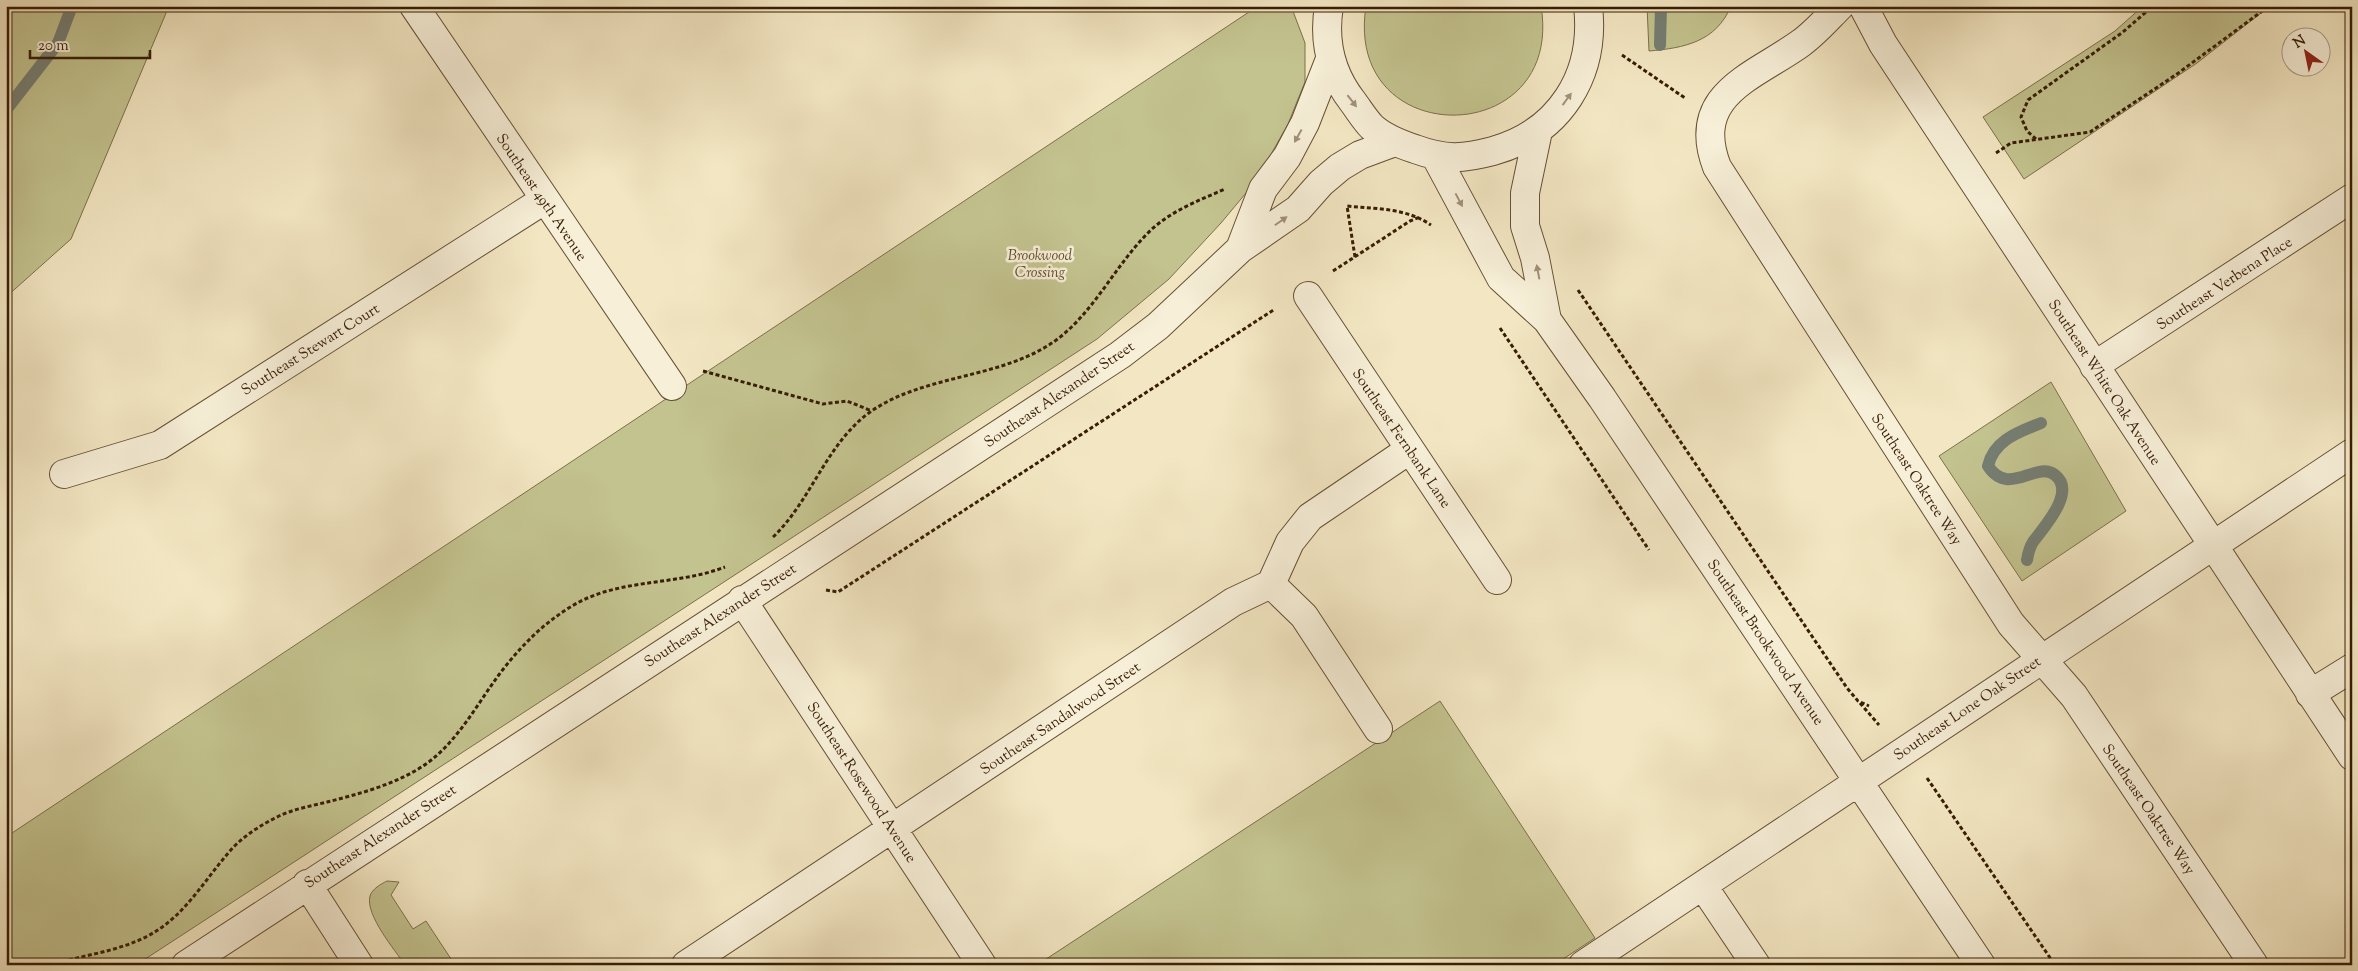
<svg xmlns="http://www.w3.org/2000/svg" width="2358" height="971" viewBox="0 0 2358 971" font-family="'Sorts Mill Goudy',serif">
<rect width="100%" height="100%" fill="#f3e7c3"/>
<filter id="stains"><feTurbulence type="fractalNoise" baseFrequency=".004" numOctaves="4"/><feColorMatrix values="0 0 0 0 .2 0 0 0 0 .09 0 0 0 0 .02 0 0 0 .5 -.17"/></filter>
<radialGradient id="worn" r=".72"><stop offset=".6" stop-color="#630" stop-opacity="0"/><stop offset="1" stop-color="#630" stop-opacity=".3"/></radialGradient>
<!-- green -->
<path fill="#c3c38f" stroke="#7d704a" d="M6,6H169L71,239L6,297Z
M1258,6H1291L1305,43V82L1288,124L1256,181L1221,223L1169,279L1097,339L136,965H6V837Z
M1366,6H1541C1565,150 1343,153 1366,6Z
M1647,6H1731C1716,42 1684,48 1649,51Z
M2143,6H2270L2197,63L2024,179L1983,117L2115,31Z
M2051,382L2126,511L2022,581L1939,456Z
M1440,701L1595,938L1554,965H1037Z
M387,881L399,882L391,895L413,929L426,921L455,965H405C395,950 365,915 370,896C372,889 381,884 387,881Z"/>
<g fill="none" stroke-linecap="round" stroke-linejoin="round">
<!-- stream -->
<path stroke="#757e73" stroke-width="12" d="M1660,45L1661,6
M6,110L58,43L72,6
M2027,560C2028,554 2029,548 2033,542C2043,528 2077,492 2055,475C2036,460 2009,498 1988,466C1994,440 2019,432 2041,423"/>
<!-- minor casing -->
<g stroke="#665034" stroke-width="30">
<path id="minor" d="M414,6L672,386
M1329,6C1323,42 1331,74 1353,102C1359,110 1365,120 1372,127C1384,138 1400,144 1415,149C1445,160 1463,159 1493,151C1560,132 1596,75 1588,6
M1840,6C1827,19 1815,33 1801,43C1754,77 1689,94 1717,167L2011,624L2074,696L2254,965
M1863,6L1883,44L2352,756
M1538,131L1525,193V226L1535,258L1547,320
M1436,157L1501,278L1547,320L1602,398L1981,965
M1240,249L1263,189L1287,157L1305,123L1330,59
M1308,296L1497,580
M2094,366L2352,198
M64,474L160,445L544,200
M1271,584L1304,616L1378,729
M742,600L982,965
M2310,694L2352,668
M307,884L359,965
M1703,886L1756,965
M186,965L1120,355L1158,326L1240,249L1298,209L1321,183L1340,167L1360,155L1395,142
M686,965L1233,602L1271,584L1290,542L1310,517L1409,450
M1583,965L2352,453"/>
</g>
<!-- path -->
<path stroke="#371d05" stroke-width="3" stroke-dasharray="4 2.5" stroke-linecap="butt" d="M1622,55L1685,98
M2036,139L2027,131L2021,117L2028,100L2123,32L2153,6
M1996,153L2011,143L2090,132L2177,74L2269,6
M1355,257L1347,206C1377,209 1406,208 1431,225
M1333,271L1410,221L1420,217
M1578,290L1847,688L1858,701L1869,706
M1500,328L1649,550
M703,371L823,404L847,401L872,411
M773,537C812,500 827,441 873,410C929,373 1005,379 1059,338C1097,308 1117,262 1152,229C1173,210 1200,200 1225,189
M826,590L838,592L1275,309
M1860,703L1879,725
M1927,778L2055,965
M50,965C89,953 131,951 165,925C191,905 208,876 230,851C243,836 261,825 279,816C294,809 311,806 327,802C359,794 397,784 426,764C457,742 476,706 498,676C518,649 542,624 572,606C618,578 676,586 725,567"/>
<!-- minor -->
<use href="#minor" stroke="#f7efd8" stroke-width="28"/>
</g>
<!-- one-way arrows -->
<defs><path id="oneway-solid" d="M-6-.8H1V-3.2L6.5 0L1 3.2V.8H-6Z" transform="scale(1.25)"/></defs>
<g fill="#a19079">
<use href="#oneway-solid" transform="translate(1567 99) rotate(-54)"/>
<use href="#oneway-solid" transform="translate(1352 101) rotate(52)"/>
<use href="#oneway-solid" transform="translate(1298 136) rotate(119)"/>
<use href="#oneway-solid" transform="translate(1459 200) rotate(62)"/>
<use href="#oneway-solid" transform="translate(1281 221) rotate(-35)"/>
<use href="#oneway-solid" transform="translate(1538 272) rotate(-101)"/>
</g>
<g text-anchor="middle" stroke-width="5" stroke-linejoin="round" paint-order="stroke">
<!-- street labels -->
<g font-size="15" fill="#371d05" stroke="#f7efd8">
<text transform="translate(542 197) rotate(56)" y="5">Southeast 49th Avenue</text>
<text transform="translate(2224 283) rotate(-33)" y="5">Southeast Verbena Place</text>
<text transform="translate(310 349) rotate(-32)" y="5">Southeast Stewart Court</text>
<text transform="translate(2105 382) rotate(57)" y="5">Southeast White Oak Avenue</text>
<text transform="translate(1059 394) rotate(-34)" y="5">Southeast Alexander Street</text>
<text transform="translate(1402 438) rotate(56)" y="5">Southeast Fernbank Lane</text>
<text transform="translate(1917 479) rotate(57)" y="5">Southeast Oaktree Way</text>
<text transform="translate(720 615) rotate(-33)" y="5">Southeast Alexander Street</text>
<text transform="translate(1766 642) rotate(56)" y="5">Southeast Brookwood Avenue</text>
<text transform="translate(1967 708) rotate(-34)" y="5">Southeast Lone Oak Street</text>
<text transform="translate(1060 718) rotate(-34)" y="5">Southeast Sandalwood Street</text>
<text transform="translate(862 782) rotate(57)" y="5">Southeast Rosewood Avenue</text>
<text transform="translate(2149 809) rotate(56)" y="5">Southeast Oaktree Way</text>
<text transform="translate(380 836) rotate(-33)" y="5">Southeast Alexander Street</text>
</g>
<!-- park labels -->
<g font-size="15" font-style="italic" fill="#614f2e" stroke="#f7efd8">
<text x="1040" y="260">Brookwood<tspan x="1040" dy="17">Crossing</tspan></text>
</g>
</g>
<!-- margin -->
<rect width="2358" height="971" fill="none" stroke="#f3e7c3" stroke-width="25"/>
<rect x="8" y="8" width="2343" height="956" fill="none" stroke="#371d05" stroke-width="2.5"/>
<rect x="12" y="12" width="2333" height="946" fill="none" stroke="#371d05"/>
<!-- north arrow -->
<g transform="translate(2306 52) rotate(327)"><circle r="24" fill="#f7efd8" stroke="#aa9b84"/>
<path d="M0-4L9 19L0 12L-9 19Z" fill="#8f2418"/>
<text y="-8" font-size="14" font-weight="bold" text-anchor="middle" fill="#371d05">N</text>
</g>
<!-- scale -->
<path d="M30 50v8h120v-8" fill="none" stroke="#371d05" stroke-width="2.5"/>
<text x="38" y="50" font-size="15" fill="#371d05" stroke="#f7efd8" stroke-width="4" paint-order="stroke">20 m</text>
<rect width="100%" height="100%" filter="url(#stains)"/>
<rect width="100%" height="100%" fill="url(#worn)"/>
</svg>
